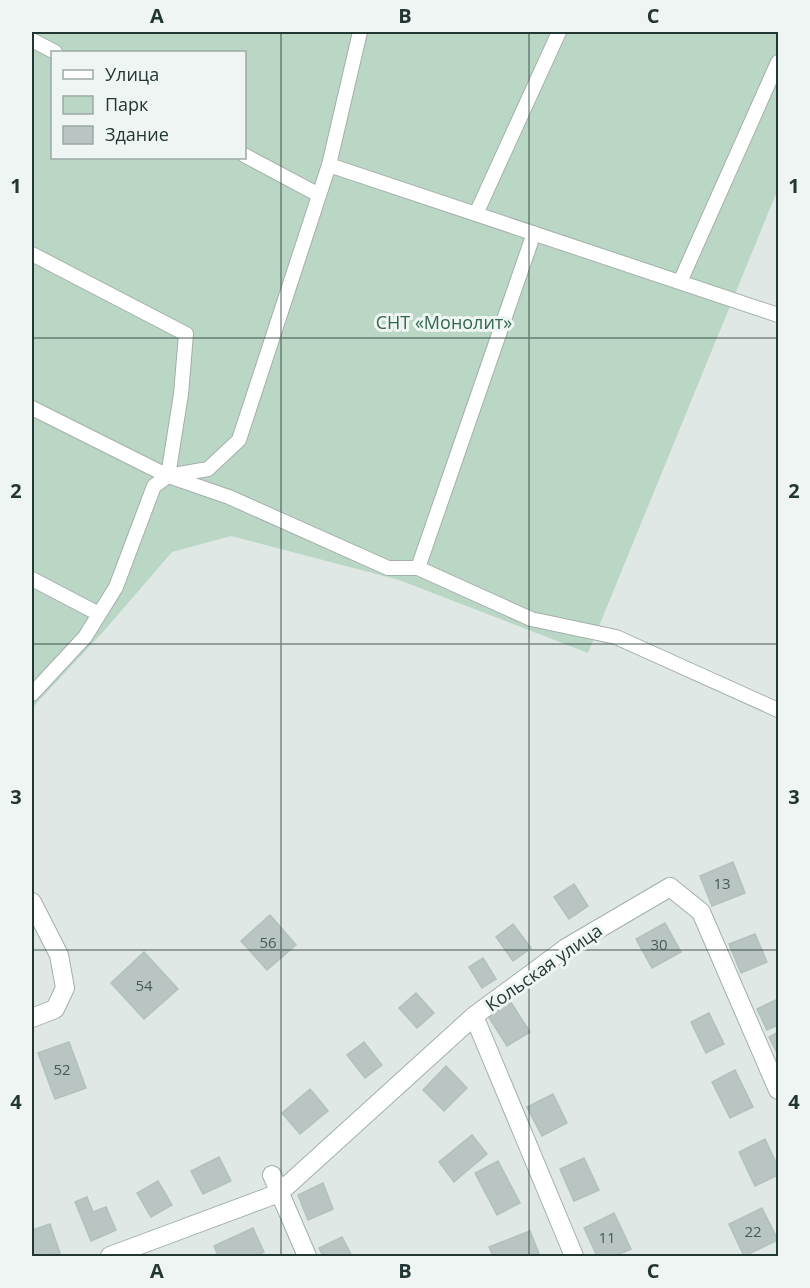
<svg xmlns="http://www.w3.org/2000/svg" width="810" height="1288" viewBox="0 0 810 1288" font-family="'Open Sans',sans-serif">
<rect width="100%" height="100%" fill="#dfe8e5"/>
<!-- green -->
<path fill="#bad7c6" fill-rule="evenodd" d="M32,32H778V189L588,653L399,580L231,536L172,552L103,632L32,708ZM52,52H244V158H52Z"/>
<!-- building -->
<path fill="#b8c5c2" stroke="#b2c1bd" stroke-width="1.5" d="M733,862L745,893L712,906L700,876Z
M574,884L588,906L569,919L554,897Z
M270,915L296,945L267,970L241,941Z
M665,923L681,952L652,968L636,939Z
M513,924L531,948L513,961L496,937Z
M755,934L767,962L741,973L729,944Z
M144,952L178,989L144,1019L111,983Z
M483,958L496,979L482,988L469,967Z
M416,993L434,1013L417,1028L399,1008Z
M778,999V1025L767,1030L757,1009Z
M510,1001L530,1032L507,1046L488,1016Z
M709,1013L724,1044L706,1053L691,1022Z
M778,1032V1055L769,1037Z
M69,1042L86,1088L55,1099L38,1053Z
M364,1042L382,1065L365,1078L347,1055Z
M446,1066L467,1088L444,1111L423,1090Z
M735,1070L753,1107L730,1118L712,1082Z
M310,1089L328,1111L300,1134L282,1113Z
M553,1094L567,1123L542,1136L527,1107Z
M472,1135L487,1154L454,1182L439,1162Z
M765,1139L778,1167V1175L755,1186L739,1152Z
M219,1157L231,1181L203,1194L191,1171Z
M584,1158L599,1190L574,1201L560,1169Z
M498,1161L520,1203L497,1215L475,1173Z
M158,1181L172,1205L151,1217L137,1193Z
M323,1183L333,1209L308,1220L298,1195Z
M87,1197L93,1212L106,1207L116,1230L91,1241L75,1202Z
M762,1208L778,1240L744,1256L729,1224Z
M614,1213L631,1249L615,1256H597L584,1228Z
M50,1224L60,1253L51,1256H32V1230Z
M253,1228L264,1252L254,1256H218L214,1246Z
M530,1231L540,1256H493L489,1247Z
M342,1237L352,1256H323L319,1248Z"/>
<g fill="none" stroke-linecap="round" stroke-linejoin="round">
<!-- service casing -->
<g stroke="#a3afac" stroke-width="16">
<path id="service" d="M32,40L55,52
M244,155L319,195
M329,165L778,315
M476,214L559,32
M534,233L418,568L531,619L616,637L778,710
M32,254L186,334L181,394L168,476
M680,282L778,62
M32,408L168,476L229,497L388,568H418
M32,579L99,614
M32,694L85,637L116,587L154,486L168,476L208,469L239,440L329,165L360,32"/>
</g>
<!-- minor casing -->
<g stroke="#a3afac" stroke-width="20">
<path id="minor" d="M32,902L59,955L65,988L55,1009L32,1018
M474,1016L574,1256
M272,1175L307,1256
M110,1256L279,1193L474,1016L566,948L670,887L701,912L778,1090"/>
</g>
<!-- service -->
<use href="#service" stroke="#fff" stroke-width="14"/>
<!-- minor -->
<use href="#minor" stroke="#fff" stroke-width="18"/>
</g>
<!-- grid -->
<path fill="none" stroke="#223634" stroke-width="1.5" stroke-opacity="0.55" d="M281,32V1256M529,32V1256M32,338H778M32,644H778M32,950H778"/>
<g text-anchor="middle" stroke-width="6" stroke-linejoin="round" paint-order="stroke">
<!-- number labels -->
<g font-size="15" fill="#485a58">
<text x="722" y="889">13</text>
<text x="268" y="948">56</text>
<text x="659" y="950">30</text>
<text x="144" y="991">54</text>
<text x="62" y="1075">52</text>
<text x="753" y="1237">22</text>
<text x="607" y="1243">11</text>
</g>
<!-- park labels -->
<g font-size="18" fill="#31684f" stroke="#eff5f3">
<text x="444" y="329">СНТ «Монолит»</text>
</g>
<!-- street labels -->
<g font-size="18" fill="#223634" stroke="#eff5f3">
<text transform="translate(544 968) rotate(-35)" y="6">Кольская улица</text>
</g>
</g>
<!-- border -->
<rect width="810" height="1288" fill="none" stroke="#eff5f3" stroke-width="66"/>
<!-- legend -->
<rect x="51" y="51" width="195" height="108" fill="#eff5f3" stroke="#9da9a7" stroke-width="1.5"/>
<rect x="63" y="70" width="30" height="9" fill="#ffffff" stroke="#9da9a7" stroke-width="1.5"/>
<text x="105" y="81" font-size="18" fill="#223634">Улица</text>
<rect x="63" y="96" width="30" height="18" fill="#bad7c6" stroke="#9da9a7" stroke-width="1.5"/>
<text x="105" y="111" font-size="18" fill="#223634">Парк</text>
<rect x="63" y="126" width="30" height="18" fill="#b8c5c2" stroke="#9da9a7" stroke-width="1.5"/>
<text x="105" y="141" font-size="18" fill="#223634">Здание</text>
<rect x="33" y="33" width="744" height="1222" fill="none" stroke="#223634" stroke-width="2"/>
<g font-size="20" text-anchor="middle" font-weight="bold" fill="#223634">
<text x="157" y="23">A</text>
<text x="405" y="23">B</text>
<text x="653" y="23">C</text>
<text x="16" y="193">1</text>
<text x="794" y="193">1</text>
<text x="16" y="498">2</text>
<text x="794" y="498">2</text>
<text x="16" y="804">3</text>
<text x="794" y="804">3</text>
<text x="16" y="1109">4</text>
<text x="794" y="1109">4</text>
<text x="157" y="1278">A</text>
<text x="405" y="1278">B</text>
<text x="653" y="1278">C</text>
</g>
</svg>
